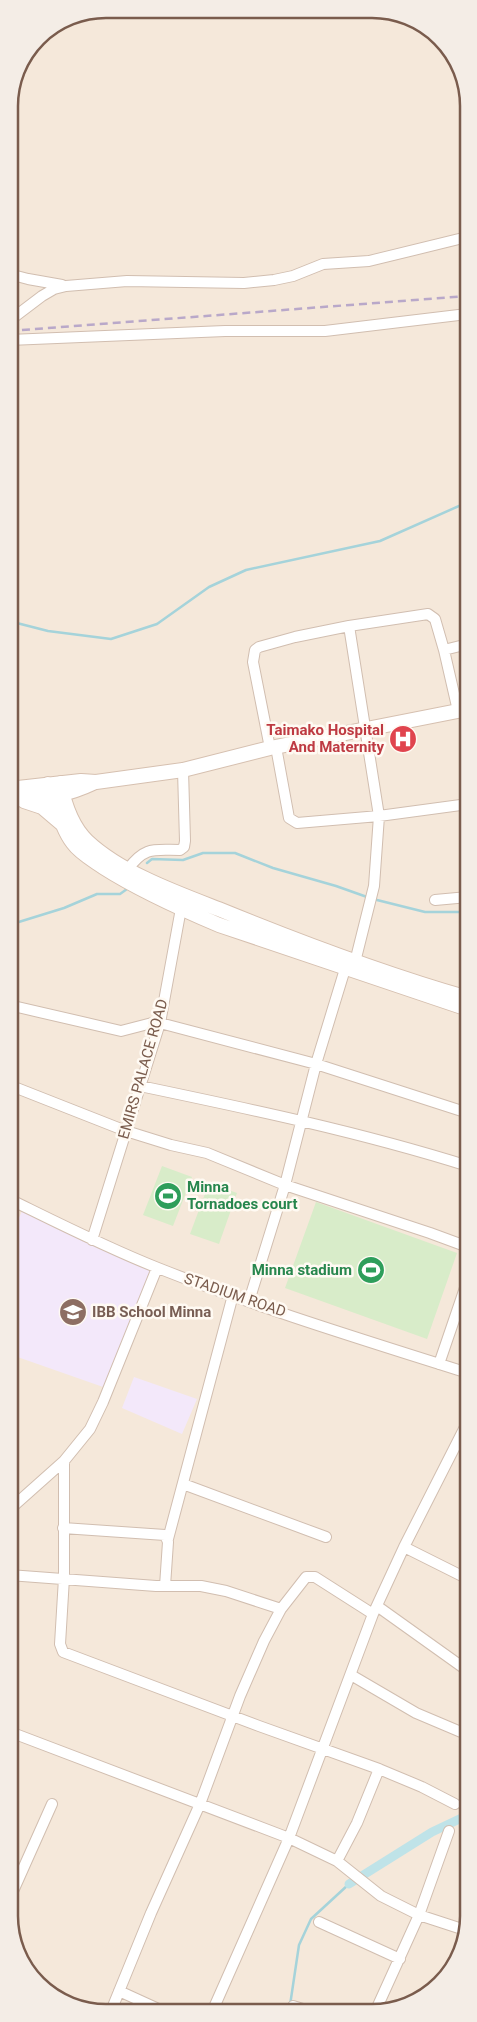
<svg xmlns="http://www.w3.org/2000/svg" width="477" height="2022" viewBox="0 0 477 2022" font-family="Roboto,sans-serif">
<rect width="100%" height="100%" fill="#fdf6ec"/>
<!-- residential -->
<path fill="#f5e8da" d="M106,9L390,11L444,42L467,93L468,1922L444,1980L384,2012L87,2011L37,1985L10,1929L9,100L16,68L37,37L69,16Z"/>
<!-- education -->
<path fill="#f3e8fa" d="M23,1209L154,1270L106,1388L9,1354V1239Z
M134,1377L197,1399L182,1434L122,1408Z"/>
<!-- pitch -->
<path fill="#d8ecc9" d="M162,1166L192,1177L173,1226L143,1215Z
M209,1183L237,1193L219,1244L190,1234Z
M316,1202L457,1253L427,1339L285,1288Z"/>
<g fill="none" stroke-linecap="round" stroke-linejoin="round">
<!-- stream -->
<path stroke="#a5d3da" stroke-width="2.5" d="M9,621L48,631L111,639L157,624L209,587L246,570L380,541L468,502
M147,863L152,859L183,860L203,853H235L273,868L336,886L367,897
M373,899L425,912H468
M9,925L64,908L97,894H120L127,889
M289,2012L299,1945L311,1919L349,1884"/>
<!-- canal -->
<path stroke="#bfe3e8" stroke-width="9" d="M349,1884L432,1832L468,1815"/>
<!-- street casing -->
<g stroke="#d1beb0" stroke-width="12">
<path id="street" d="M9,274L28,279L62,285
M9,321L42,296L54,289L66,286L127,281L244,283L274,280L293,276L323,264L369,261L467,237
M9,340L225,331H325L467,314
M458,711L444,650L468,644
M276,747L289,818L297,823L379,816L468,804
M270,748L253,662L255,650L259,647L295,637L349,626
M128,869C145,846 154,850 180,850L184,847L185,841L183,770
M435,900L468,897
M355,962L374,886L379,816L349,626L428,614L435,619L444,650
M9,1005L121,1031L152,1023H160L316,1064L468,1113
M9,1085L126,1131L171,1145L207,1153L285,1185L430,1233L468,1247
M140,1086C250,1109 360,1132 468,1166
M9,1199C58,1223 107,1248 158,1268C259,1308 364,1340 468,1373
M92,1240L160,1023L182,903
M249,1301L285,1185L316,1064L345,969
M439,1364L468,1279
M64,1461V1578L60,1644L63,1652L259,1726L379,1769L422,1787L455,1804
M183,1484L326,1537
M9,1510L64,1461L90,1429L103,1402L157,1268
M63,1528L165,1535L168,1542L165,1586
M168,1539L233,1295
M404,1547L468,1579
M9,1575L156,1586H201L226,1591L281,1609
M377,1606L468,1671
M351,1675L416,1713L468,1735
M10,1732L289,1838L337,1861L381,1896L419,1915L465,1930
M337,1861L357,1823L379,1769
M10,1898L52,1804
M319,1922L400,1959
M36,1983L44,1988
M119,1991L165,2012
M293,2006L313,2012
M111,2011L151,1913L200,1804L240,1696L264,1641L281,1609L306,1577H315L373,1614
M212,2012L289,1838L373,1614L404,1547L468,1421
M375,2012L419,1915L449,1831"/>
</g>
<!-- secondary casing -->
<g stroke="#d6c0b0" stroke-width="16">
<path id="secondary" d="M60,783C64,802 72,827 87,841C121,873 177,893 221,910C302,943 384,974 468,998
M48,784C57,803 60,826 73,843C80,853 93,860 103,867C139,890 179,908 219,925L468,1009
M9,789L81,781L96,782L183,770L270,748L468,709
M9,799C37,800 68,795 93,783
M24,801L42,807L62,824"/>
</g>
<!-- street -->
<use href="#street" stroke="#fff" stroke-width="10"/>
<!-- secondary -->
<use href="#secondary" stroke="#fff" stroke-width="14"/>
<!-- rail -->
<path stroke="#b9a8c9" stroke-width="2.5" stroke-dasharray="8 5" stroke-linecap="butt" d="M9,331L467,296"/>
</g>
<!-- icons -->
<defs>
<g id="hospital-disc" transform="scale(1.4375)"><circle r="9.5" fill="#e0444e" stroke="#fffaf3"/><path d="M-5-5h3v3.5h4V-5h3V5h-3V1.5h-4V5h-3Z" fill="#fff"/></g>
<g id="stadium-disc" transform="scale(1.4375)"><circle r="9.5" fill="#2e9e5b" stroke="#fffaf3"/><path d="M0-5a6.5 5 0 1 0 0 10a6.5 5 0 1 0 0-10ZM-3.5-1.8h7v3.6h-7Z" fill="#fff"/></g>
<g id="school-disc" transform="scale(1.4375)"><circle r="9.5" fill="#8d6e63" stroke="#fffaf3"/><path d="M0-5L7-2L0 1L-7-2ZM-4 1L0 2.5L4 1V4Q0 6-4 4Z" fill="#fff"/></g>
</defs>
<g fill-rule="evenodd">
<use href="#hospital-disc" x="403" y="739"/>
<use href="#stadium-disc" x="168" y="1196"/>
<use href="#stadium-disc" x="371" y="1270"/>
<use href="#school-disc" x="73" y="1312"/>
</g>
<g text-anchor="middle" stroke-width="5" stroke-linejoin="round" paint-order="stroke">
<!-- health labels -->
<g font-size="15" font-weight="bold" fill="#be3a42" stroke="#fffaf3" text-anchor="end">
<text x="384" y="735">Taimako Hospital<tspan x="384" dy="17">And Maternity</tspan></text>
</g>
<!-- street labels -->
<g font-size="15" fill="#7a5c4d" stroke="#fffaf3">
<text transform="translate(143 1069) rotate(-74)" y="5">EMIRS PALACE ROAD</text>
<text transform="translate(235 1295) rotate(19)" y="5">STADIUM ROAD</text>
</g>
<!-- leisure labels -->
<g font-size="15" font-weight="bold" fill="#27864d" stroke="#fffaf3" text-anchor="start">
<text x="187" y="1192">Minna<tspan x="187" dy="17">Tornadoes court</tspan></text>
<text x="352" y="1275" text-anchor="end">Minna stadium</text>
</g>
<!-- education labels -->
<g font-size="15" font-weight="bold" fill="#785e54" stroke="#fffaf3" text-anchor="start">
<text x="92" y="1317">IBB School Minna</text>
</g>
</g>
<!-- crop -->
<path d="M0 0H477V2022H0ZM106 18H372A88 88 0 0 1 460 106V1916A88 88 0 0 1 372 2004H106A88 88 0 0 1 18 1916V106A88 88 0 0 1 106 18Z" fill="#f4ede6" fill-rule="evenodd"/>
<path fill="none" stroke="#7a5c4d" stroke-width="2.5" d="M106 18H372A88 88 0 0 1 460 106V1916A88 88 0 0 1 372 2004H106A88 88 0 0 1 18 1916V106A88 88 0 0 1 106 18Z"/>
</svg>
